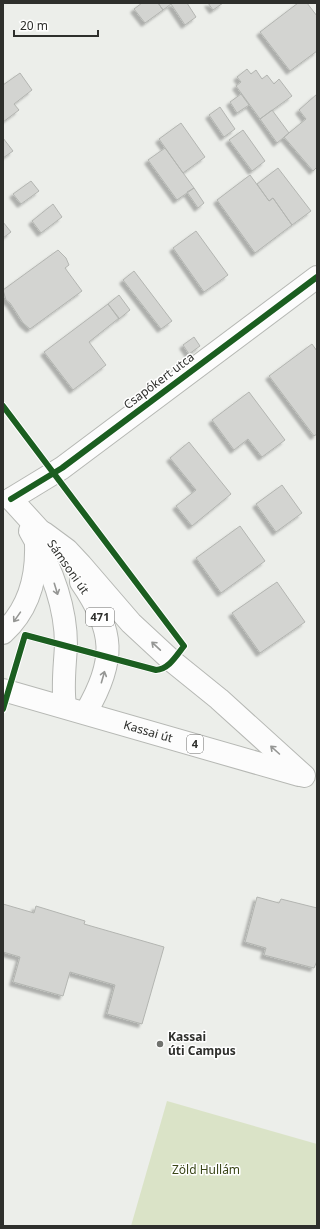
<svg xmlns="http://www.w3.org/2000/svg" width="320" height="1229" viewBox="0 0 320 1229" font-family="'Noto Sans',sans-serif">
<defs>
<filter id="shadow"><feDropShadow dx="-3.5" dy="3.5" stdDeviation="1" flood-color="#0004"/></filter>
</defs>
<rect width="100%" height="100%" fill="#eceeea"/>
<!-- green -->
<path fill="#dae3c7" d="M167,1101L317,1144V1226H131Z"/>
<!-- building -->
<path fill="#d3d4d1" stroke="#b3b5b1" filter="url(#shadow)" d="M142,3H158L163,10L145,23L134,9Z
M158,3H187L196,17L185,25L171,4L163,10Z
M208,3H223L213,10Z
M298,3H307L317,16V51L290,71L260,32Z
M247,69L251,74L256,70L262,79L267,75L274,84L279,79L292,96L260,119L236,86L241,82L237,77Z
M20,73L32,90L14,104L19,110L3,122V85Z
M241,94L249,105L237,113L230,102Z
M317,94V167L313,171L284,137L306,119L299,110Z
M220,107L235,129L224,137L209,115Z
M272,110L289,133L277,143L260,119Z
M181,123L205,157L183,173L159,139Z
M243,130L265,161L252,171L229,140Z
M3,138L13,151L3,158Z
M165,148L194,188L177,200L148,160Z
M278,168L311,211L292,225L273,198L269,201L257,184Z
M250,175L269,201L273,198L292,225L255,253L217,200Z
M31,181L39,191L21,204L13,194Z
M194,188L204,203L198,208L187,192Z
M53,204L62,217L41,233L32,221Z
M3,222L11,232L3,238Z
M196,231L228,275L204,292L173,248Z
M58,250L66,258L69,265L65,268L82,291L30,329L23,323L10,303L6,300L3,290Z
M134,271L172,321L161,329L123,280Z
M119,295L130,310L119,319L108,304Z
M108,304L119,318L89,342L106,365L73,390L44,352Z
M194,337L200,346L189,354L183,345Z
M312,344L317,351V434L314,436L269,376Z
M249,392L285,440L262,457L248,439L234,450L212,420Z
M189,442L231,494L192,526L176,506L196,490L170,458Z
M282,485L302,513L276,532L256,504Z
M240,526L265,561L221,593L196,558Z
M277,582L305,622L260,653L232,613Z
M257,897L279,903L281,899L317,908V961L314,968L264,955L266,948L245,942Z
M3,904L34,913L36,906L85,921L84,924L164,947L142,1024L107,1014L115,985L70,972L63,996L13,982L20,957L3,952Z"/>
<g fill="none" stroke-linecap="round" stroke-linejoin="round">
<!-- street casing -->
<g stroke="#b6b8b4" stroke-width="24">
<path id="street" d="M11,499L62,468L317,277"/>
</g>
<!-- primary casing -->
<g stroke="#b6b8b4" stroke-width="24">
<g id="primary">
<path d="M11,499L53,545"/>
<path d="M30,531C50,565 66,605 66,645C65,666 62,685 65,706"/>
<path d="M44,533L67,550L81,565L131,623L172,661L219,699L304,776"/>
<path d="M81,582C115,631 116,661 86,712"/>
<path d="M3,633C28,610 37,578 36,545"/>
<path id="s1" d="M3,690L299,775"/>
</g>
</g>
<!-- street -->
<use href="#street" stroke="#fcfcfc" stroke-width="22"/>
<!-- primary -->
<use href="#primary" stroke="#fcfcfc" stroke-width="22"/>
<!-- cycleway casing -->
<g stroke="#fff" stroke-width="8">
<path id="cycleway" d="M3,406L184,646C176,656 169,669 156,670L25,635L3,709
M11,499L62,468L317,277"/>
</g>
<!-- cycleway -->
<use href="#cycleway" stroke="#1b5e20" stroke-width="6"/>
</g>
<!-- one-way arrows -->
<defs><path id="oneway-shaft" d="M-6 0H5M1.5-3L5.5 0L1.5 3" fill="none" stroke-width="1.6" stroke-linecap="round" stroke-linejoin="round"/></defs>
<g stroke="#959694">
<use href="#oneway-shaft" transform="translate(56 589) rotate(73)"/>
<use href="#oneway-shaft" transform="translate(17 617) rotate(125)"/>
<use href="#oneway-shaft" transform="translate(156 646) rotate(-137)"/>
<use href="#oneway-shaft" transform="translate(103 677) rotate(-74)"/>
<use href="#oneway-shaft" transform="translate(275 750) rotate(-138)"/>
</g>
<!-- markers -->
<circle fill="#70726e" stroke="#fff" stroke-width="1.5" cx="160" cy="1044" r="4"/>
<g text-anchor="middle" stroke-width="3" stroke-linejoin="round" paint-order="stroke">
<!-- shield labels -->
<g fill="#fff" stroke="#6d6d6b" stroke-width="1">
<rect x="86" y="608" width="28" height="18" rx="3"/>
<rect x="187" y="735" width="16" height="18" rx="3"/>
</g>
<g font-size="11" font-weight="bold" fill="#2e2f2c">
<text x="100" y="621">471</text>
<text x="195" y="748">4</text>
</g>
<!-- street labels -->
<g font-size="12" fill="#2e2f2c" stroke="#fff">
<text transform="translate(159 381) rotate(-37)" y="4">Csapókert utca</text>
<text transform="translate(68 567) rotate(55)" y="4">Sámsoni út</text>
<text dy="4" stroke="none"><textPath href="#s1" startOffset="151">Kassai út</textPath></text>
</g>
<!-- poi labels -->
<g font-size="12" font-weight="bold" fill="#2e2f2c" stroke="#fff" text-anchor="start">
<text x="168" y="1041">Kassai<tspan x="168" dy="14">úti Campus</tspan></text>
</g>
<!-- park labels -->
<g font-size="12" fill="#3a4618" stroke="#fff">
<text x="206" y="1174">Zöld Hullám</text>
</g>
</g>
<!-- border -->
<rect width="320" height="1229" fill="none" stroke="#2e2f2c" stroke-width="8"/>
<!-- scale -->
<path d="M14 30v6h84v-6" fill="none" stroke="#2e2f2c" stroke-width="2"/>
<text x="20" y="30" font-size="12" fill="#2e2f2c" stroke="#ffffff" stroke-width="3" paint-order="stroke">20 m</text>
</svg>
